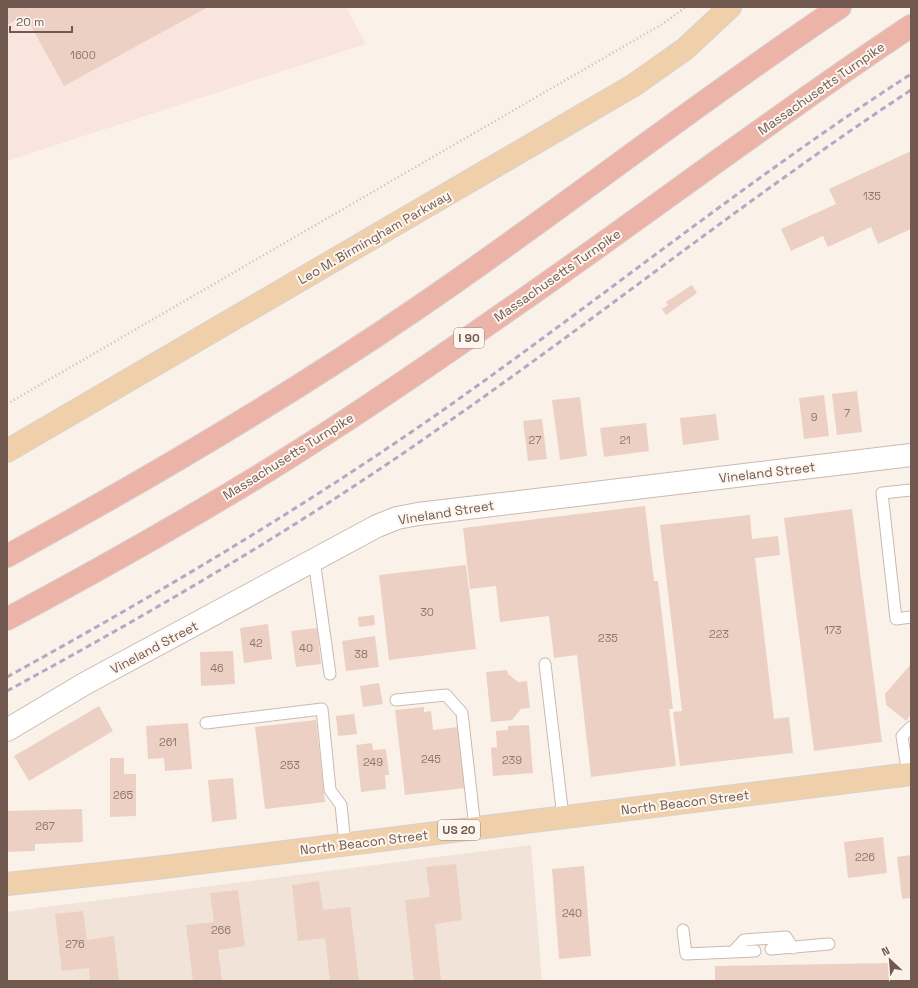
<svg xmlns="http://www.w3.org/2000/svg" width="918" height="988" viewBox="0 0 918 988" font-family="'Space Grotesk',sans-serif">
<rect width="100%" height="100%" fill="#faf2e9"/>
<!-- residential -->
<path fill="#f1e3d8" d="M531,845L542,981H7V912Z"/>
<!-- commercial -->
<path fill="#f9e4de" d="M7,7H346L366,44L7,161Z"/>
<!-- building -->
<path fill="#ecd0c4" d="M7,7H208L64,86L25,15L7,25Z
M911,151V229L878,244L871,227L828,247L823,236L791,251L781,229L836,204L829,189Z
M692,285L697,293L666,315L662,309L668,305L666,302Z
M857,391L862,432L837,435L832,394Z
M824,395L829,436L804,439L799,398Z
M580,397L587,456L560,460L552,400Z
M716,414L719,440L683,445L680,418Z
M542,419L547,459L528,461L523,421Z
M646,423L649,451L604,457L600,428Z
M645,506L654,581H658L673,709H669L676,766L591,777L577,655L554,658L549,616L500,622L496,586L470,589L463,528Z
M852,509L882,742L814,751L784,518Z
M750,515L752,539L778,536L780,555L755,558L774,719L789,717L793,753L680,766L673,712L682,711L660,525Z
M466,565L476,649L389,660L379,575Z
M374,615L375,625L359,627L358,617Z
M268,624L272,659L244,663L240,628Z
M317,628L321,664L296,667L291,631Z
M375,636L379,667L346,671L342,641Z
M233,651L235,684L201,686L200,652Z
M911,664V715L906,721L886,705L885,694Z
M507,670L508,674L518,682L527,681L530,708L521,709L512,720L491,722L486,672Z
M379,683L383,704L363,707L360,686Z
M99,706L113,731L29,781L14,756Z
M424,707V712L431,711L433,730L458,727L465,788L405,795L395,710Z
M354,714L357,734L338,736L336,716Z
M316,720L325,802L265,809L255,727Z
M188,723L192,769L165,771L164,758L148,759L146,726Z
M529,725L533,773L493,776L491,748L497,747L496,731L508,730V726Z
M372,743L373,750L386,749L389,775H385L386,789L361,792L356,745Z
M110,758H124V774H136V816L110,817Z
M233,778L237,819L212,822L208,780Z
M82,809L83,842L35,844V851L7,852V811Z
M883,837L887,873L848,878L844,842Z
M911,855V898L902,899L897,857Z
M456,864L462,920L435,924L441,981H414L405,900L430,897L426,867Z
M584,866L591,956L559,959L552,869Z
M319,881L323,910L350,907L359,981H330L325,938L298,941L292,885Z
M238,890L245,946L218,950L222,981H193L186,925L214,922L210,893Z
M83,911L87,940L114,936L119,981H90L89,968L62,971L55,914Z
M891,963V981H715V966Z"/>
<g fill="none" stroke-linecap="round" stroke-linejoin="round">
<!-- lane casing -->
<g stroke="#cbb9b0" stroke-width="13">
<path id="lane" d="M911,490L882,493L896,619L911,617
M314,560L330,674
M545,664L563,817
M396,700L446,695L462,713L475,828
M206,723L322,709L330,790L341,805L345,844
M908,775L902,736L911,727
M683,930L686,954L755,951
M771,949L829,944
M733,952L744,940L786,937L793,948"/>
</g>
<!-- street casing -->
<g stroke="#cbb9b0" stroke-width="24">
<path id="street" d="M7,730L86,683L377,526L397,518L418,514L911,455"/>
</g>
<!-- primary casing -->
<g stroke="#d7d1ce" stroke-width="24">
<path id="primary" d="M7,451L634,85L685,49L730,7
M7,884L156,868L911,774"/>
</g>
<!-- highway casing -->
<g stroke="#d7d1ce" stroke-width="24">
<path id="highway" d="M7,556C148,479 286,398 419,307C561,210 696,103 840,7
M7,619C95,572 182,523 267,471C353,418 437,360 520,302C651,211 778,114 911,26"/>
</g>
<!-- path -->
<path stroke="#d1b4a7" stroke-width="2.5" stroke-dasharray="1 3" stroke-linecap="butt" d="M7,404L664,23L686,7"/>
<!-- lane -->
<use href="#lane" stroke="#fff" stroke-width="11"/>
<!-- street -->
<use href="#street" stroke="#fff" stroke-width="22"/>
<!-- primary -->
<use href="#primary" stroke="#f0d0aa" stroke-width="22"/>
<!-- highway -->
<use href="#highway" stroke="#ecb4a8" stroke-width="22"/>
<!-- rail -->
<path stroke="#b4a8c3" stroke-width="3" stroke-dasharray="6 4" stroke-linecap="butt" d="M7,677C154,596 298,511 436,415C596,303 747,180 911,74
M7,691C156,610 302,525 441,427C599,317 750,196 911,90"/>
</g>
<g text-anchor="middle" stroke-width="4" stroke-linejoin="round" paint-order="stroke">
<!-- number labels -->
<g font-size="11" fill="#90776d">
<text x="83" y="59">1600</text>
<text x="872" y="200">135</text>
<text x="847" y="417">7</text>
<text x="814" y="421">9</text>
<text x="535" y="444">27</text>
<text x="625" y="444">21</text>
<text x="427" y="616">30</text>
<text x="833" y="634">173</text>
<text x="719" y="638">223</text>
<text x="608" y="642">235</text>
<text x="256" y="647">42</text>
<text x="306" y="652">40</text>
<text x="361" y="658">38</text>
<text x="217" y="672">46</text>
<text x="168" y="746">261</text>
<text x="431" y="763">245</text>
<text x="512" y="764">239</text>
<text x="373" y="766">249</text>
<text x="290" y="769">253</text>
<text x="123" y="799">265</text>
<text x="45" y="830">267</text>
<text x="865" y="861">226</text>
<text x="572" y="917">240</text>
<text x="221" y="934">266</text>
<text x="75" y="948">276</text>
</g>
<!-- shield labels -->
<g fill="#fdf6ef" stroke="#9b8880" stroke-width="1">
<rect x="454" y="328" width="30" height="20" rx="3"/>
<rect x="438" y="820" width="42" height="20" rx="3"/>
</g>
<g font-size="12" font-weight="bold" fill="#715950">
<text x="469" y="342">I 90</text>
<text x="459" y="834">US 20</text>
</g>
<!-- street labels -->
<g font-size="13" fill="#715950" stroke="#fdf6ef">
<text transform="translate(821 88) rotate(-35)" y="5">Massachusetts Turnpike</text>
<text transform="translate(374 237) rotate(-30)" y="5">Leo M. Birmingham Parkway</text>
<text transform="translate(557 275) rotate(-35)" y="5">Massachusetts Turnpike</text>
<text transform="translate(288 456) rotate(-32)" y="5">Massachusetts Turnpike</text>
<text transform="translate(767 472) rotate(-7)" y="5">Vineland Street</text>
<text transform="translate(446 512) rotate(-9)" y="5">Vineland Street</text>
<text transform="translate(154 647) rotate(-28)" y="5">Vineland Street</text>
<text transform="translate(685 802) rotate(-7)" y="5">North Beacon Street</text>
<text transform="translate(364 842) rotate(-7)" y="5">North Beacon Street</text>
</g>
</g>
<!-- border -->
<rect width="918" height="988" fill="none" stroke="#715950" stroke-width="16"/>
<!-- north arrow -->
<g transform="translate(890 960) rotate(334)" stroke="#fdf6ef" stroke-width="3" paint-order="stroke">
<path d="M0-3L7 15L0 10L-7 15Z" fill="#715950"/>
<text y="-6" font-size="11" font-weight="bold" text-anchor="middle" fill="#715950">N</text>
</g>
<!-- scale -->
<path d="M10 26v6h62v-6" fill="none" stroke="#715950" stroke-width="2"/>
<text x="16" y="26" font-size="12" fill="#715950" stroke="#fdf6ef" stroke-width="3" paint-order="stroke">20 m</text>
</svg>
